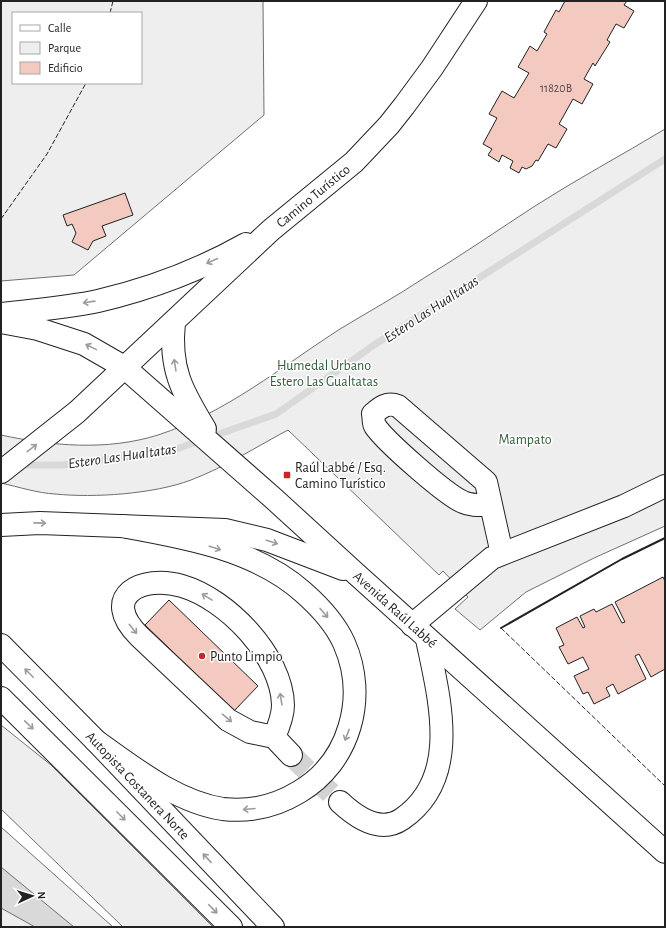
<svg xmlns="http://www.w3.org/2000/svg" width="666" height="928" viewBox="0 0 666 928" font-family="'Alegreya Sans',sans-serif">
<rect width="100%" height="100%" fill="#fff"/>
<!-- green -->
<path fill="#eee" stroke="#6f6f6f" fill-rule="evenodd" d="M1,1H263L264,115L74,275L1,281ZM13,13H141V83H13Z
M665,129V526L594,558L526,592L480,630L455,609L468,597L443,571L439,575L288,430C256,447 225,467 191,480C154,494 94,498 55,494C37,493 19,487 1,483V435C52,446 107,451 158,435C226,413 281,367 340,329C368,312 397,296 424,278C462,255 498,230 535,206C577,179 622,155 665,129Z
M1,725L51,765L213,927H123L1,809Z
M1,827L113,927H1Z"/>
<!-- water -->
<path fill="#d9d9d9" stroke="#6f6f6f" d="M1,867L74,927H35L1,908Z"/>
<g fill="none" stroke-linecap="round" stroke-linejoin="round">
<!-- stream -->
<path stroke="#d9d9d9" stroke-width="7" d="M19,465H62L168,452L276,414L374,345L665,159"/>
</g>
<!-- building -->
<path fill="#f3c9c0" stroke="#222" d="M565,1H627L624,5L634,11L624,28L616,24L607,40L610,42L595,66L593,63L584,79L593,84L582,104L573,99L559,124L567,129L556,148L548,144L538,161L536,160L532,166L526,169L522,167L519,173L510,168L513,161L502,155L499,162L488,155L492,149L483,144L497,118L489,114L502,91L514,98L529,73L518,67L530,46L537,51L547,34L544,32L556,10L559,12Z
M125,193L133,215L102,226L106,236L93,241L88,250L72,242L76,233L72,224L67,226L63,215Z
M663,577L665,581V669L651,677L639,654L635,656L646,679L618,694L613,684L606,688L610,696L594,704L588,692L583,694L574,676L589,669L583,657L568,664L559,647L564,645L556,628L577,617L583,628L585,627L580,616L594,609L596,612L612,604L622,623L625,622L615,602Z
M169,600L258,686L234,711L145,625Z"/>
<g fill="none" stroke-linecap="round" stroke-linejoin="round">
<!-- minor-tunnel -->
<path stroke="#d3d3d3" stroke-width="22" stroke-dasharray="22 11" stroke-linecap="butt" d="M291,755L340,802"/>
<!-- minor casing -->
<g stroke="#222" stroke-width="24">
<path id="minor" d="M490,505C481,505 471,506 463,502C446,495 385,441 375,426C373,423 374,418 373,414C381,407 387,402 398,406L486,482L502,554
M412,625L492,558L624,506L665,486
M274,737C279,726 283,716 283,705C282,656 227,599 182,586C142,574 99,596 139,636L228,720L250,732L274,737L291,755
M340,802C356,817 380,834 402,819C462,778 439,698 427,639"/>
</g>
<!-- major casing -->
<g stroke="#222" stroke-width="24">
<g id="major">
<path d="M1,314C33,310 66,308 98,301C149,289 200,270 246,244"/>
<path id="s1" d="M1,322L38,329L84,344L124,367L273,498L354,572L665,852"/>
<path d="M174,322C169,369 182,391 205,429"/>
<path id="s2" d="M1,472L77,412L271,230L354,162L389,125L404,106L432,68L476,1"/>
<path d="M1,525L40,523L225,530L267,540L343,569"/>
</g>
</g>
<!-- highway casing -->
<g stroke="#222" stroke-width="24">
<g id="highway">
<path id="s3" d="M1,645L96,741L273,927"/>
<path d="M1,698L231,927"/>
<path d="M96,741C133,767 176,802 223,809C249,812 276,806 299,792C350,762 368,697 344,643C335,623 319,606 303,592C255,549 183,537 122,526"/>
</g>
</g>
<!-- minor -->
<use href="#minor" stroke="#fff" stroke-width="22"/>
<!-- major -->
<use href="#major" stroke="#fff" stroke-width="22"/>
<!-- highway -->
<use href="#highway" stroke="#fff" stroke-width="22"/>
<!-- fence -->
<path stroke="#222" stroke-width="1" stroke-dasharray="5 2" stroke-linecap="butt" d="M110,13L113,1
M1,219L47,154L86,83
M501,628L665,786"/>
<!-- wall -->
<path stroke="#222" stroke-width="2" d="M501,628L622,559L665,538"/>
</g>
<!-- one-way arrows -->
<defs><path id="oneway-shaft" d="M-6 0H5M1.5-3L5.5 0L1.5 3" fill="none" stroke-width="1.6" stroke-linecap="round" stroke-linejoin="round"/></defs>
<g stroke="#9c9c9c">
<use href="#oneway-shaft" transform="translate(212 261) rotate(156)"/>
<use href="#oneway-shaft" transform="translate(89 302) rotate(172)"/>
<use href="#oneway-shaft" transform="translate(91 347) rotate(-154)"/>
<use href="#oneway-shaft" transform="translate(175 365) rotate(-99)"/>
<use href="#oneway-shaft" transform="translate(32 448) rotate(-38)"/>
<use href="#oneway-shaft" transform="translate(40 523) rotate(1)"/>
<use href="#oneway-shaft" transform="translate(272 542) rotate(18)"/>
<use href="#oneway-shaft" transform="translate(215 548) rotate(18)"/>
<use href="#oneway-shaft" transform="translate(207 597) rotate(-148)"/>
<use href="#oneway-shaft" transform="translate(324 613) rotate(49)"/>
<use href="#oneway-shaft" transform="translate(133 629) rotate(51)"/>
<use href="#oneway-shaft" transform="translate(29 673) rotate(-135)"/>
<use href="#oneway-shaft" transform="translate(281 699) rotate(-99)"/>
<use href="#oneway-shaft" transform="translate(227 718) rotate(39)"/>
<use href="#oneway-shaft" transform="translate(29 725) rotate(44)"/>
<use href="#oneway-shaft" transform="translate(347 735) rotate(111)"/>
<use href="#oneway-shaft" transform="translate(249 809) rotate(175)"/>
<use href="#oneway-shaft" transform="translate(121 816) rotate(45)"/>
<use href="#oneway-shaft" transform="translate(207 858) rotate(-133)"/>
<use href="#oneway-shaft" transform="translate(213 909) rotate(46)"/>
</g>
<!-- markers -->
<g fill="#c62828" stroke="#fff" stroke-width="1.5">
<rect x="283" y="471" width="8" height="8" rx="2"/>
<circle cx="202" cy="656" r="4"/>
</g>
<g text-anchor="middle" stroke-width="3" stroke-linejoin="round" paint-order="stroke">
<!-- number labels -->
<g font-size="12" fill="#564c4a">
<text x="556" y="92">11820B</text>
</g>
<!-- street labels -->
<g font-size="14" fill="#222" stroke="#fff">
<text dy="5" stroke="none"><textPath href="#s2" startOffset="417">Camino Turístico</textPath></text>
<text dy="5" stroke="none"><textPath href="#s1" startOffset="496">Avenida Raúl Labbé</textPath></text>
<text dy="5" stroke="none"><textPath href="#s3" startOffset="196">Autopista Costanera Norte</textPath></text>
</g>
<!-- park labels -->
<g font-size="14" fill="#2f5e38" stroke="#fff">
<text x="324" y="370">Humedal Urbano<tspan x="324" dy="16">Estero Las Gualtatas</tspan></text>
<text x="525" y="444">Mampato</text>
</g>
<!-- poi labels -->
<g font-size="14" fill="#222" stroke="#fff" text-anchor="start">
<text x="295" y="472">Raúl Labbé / Esq.<tspan x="295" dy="16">Camino Turístico</tspan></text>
<text x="210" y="661">Punto Limpio</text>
</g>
<!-- water labels -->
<g font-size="15" font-style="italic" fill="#222" stroke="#fff">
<text transform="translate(431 309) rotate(-33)" y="5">Estero Las Hualtatas</text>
<text transform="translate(122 456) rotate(-8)" y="5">Estero Las Hualtatas</text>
</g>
</g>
<!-- border -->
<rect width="666" height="928" fill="none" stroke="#222222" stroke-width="4"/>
<!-- legend -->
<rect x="12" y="12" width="130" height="72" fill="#ffffff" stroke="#a7a7a7"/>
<rect x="20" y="25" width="20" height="6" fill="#ffffff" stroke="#a7a7a7"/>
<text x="48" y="32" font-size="12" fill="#222222">Calle</text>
<rect x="20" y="42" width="20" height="12" fill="#eeeeee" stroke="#a7a7a7"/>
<text x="48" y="52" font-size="12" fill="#222222">Parque</text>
<rect x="20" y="62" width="20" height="12" fill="#f3c9c0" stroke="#a7a7a7"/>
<text x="48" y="72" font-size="12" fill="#222222">Edificio</text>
<!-- north arrow -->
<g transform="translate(32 896) rotate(86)" stroke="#ffffff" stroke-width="3" paint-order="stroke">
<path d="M0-3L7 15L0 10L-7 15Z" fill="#222222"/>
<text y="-6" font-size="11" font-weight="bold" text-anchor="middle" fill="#222222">N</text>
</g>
</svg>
